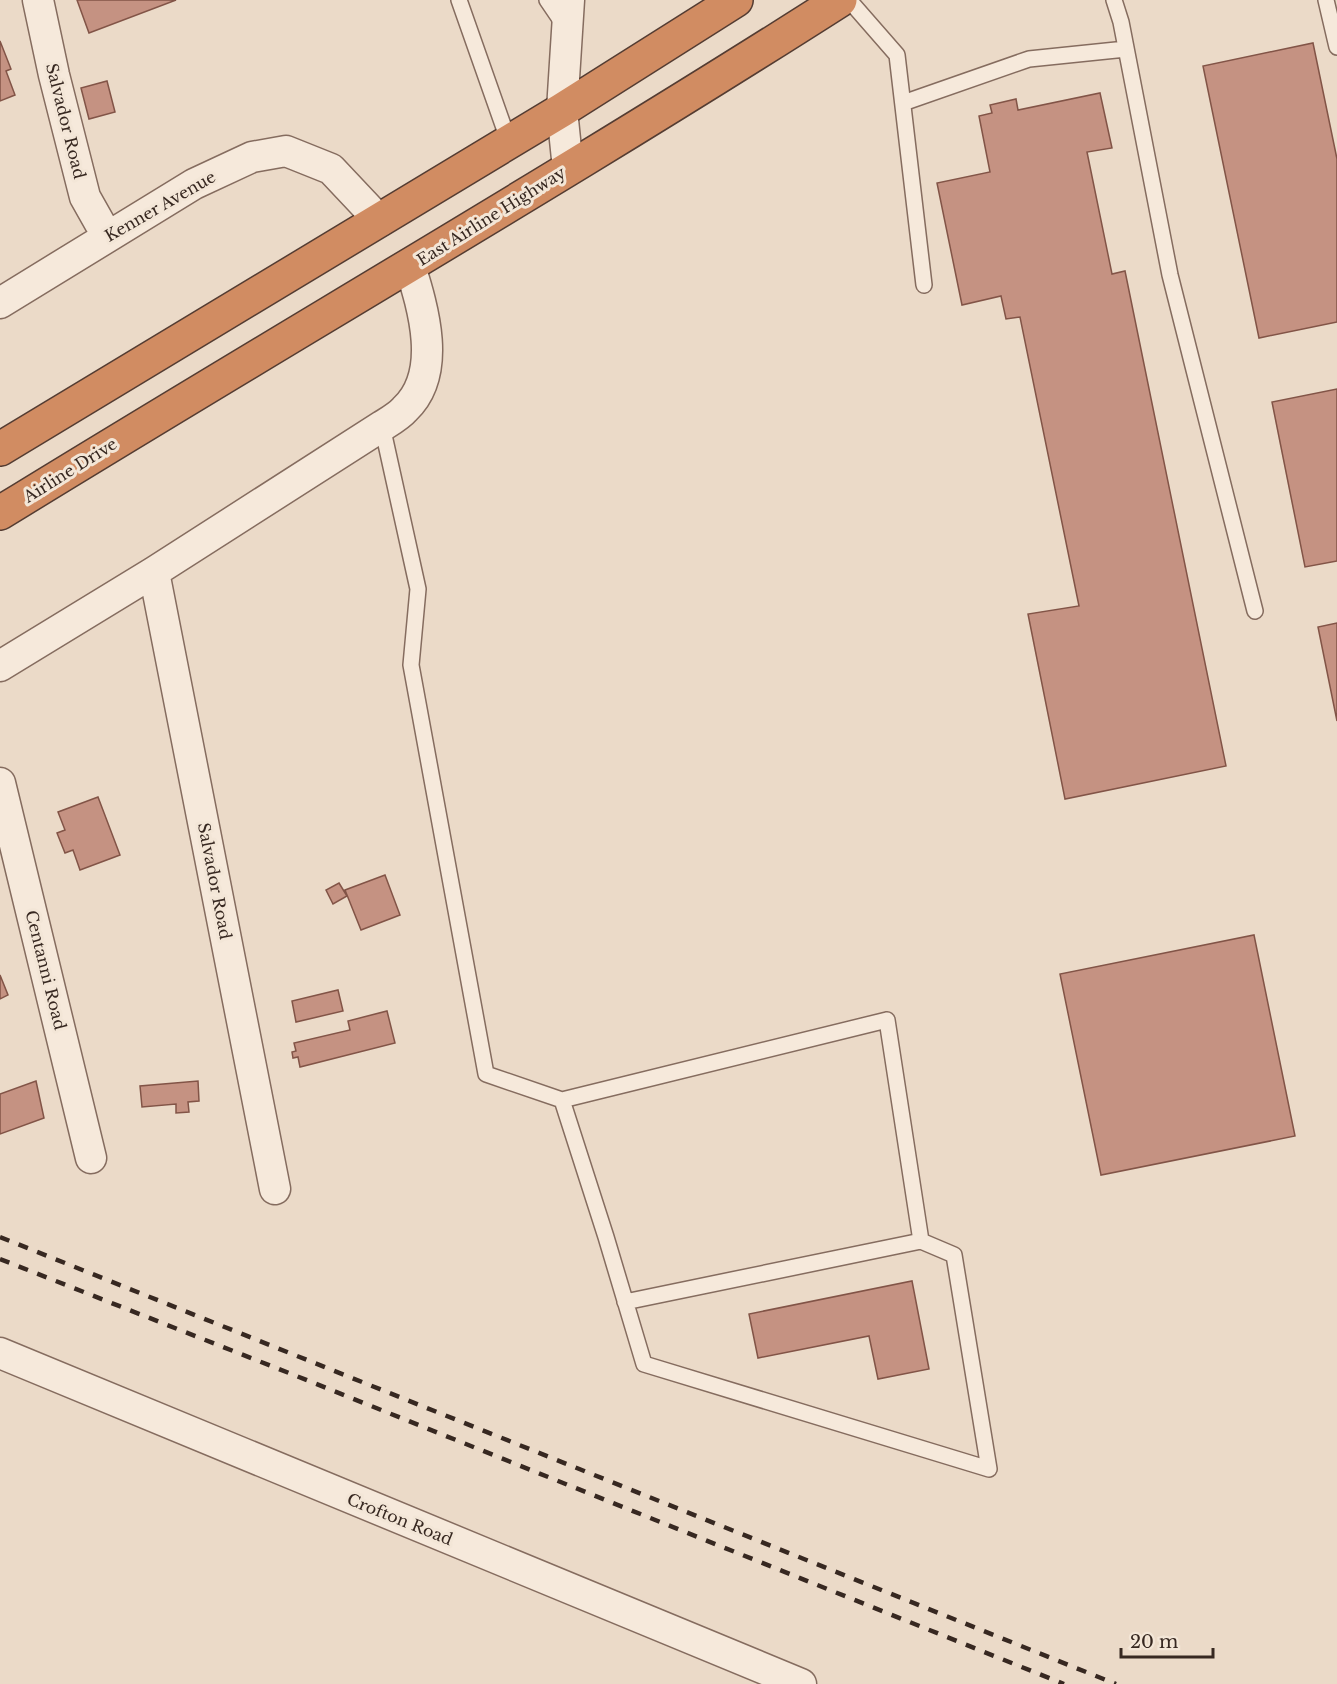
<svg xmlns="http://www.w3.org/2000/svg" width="1337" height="1684" viewBox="0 0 1337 1684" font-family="'Libre Baskerville',serif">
<rect width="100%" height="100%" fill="#ebdac8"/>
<!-- building -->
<path fill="#c59282" stroke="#825447" stroke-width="1.5" d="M77,0H176L89,33Z
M0,41L11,69L6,71L15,95L0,101Z
M1313,43L1337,159V322L1259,338L1203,66Z
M107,81L115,112L89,119L81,88Z
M1100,93L1112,148L1087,152L1112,274L1125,271L1226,766L1065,799L1028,614L1079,606L1020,317L1006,319L1001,296L962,305L937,183L990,172L979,116L992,113L990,105L1016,99L1018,110Z
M1337,389V561L1305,567L1272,402Z
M1337,623V721L1318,627Z
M98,797L120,855L80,870L73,850L65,853L57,833L65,830L58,812Z
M385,875L400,915L361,930L345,890Z
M339,883L347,896L333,904L326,890Z
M1254,935L1295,1136L1101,1175L1060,974Z
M0,975L8,995L0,999Z
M338,990L343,1011L296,1022L292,1001Z
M387,1011L395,1043L300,1067L298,1057L293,1058L292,1052L296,1051L294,1043L350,1030L348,1021Z
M36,1081L44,1118L0,1134V1094Z
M198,1081L199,1101L188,1102L189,1112L176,1113V1104L142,1107L140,1086Z
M912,1281L929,1369L878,1379L869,1336L758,1358L749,1314Z"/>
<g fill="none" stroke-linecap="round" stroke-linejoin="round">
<!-- lane casing -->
<g stroke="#856c5f" stroke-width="18">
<path id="lane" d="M459,0L509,142
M547,0L564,25
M849,0L897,55L924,285
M1114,0L1121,22L1170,275L1255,611
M1326,0L1337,47
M903,103L1029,59L1126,49
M382,426L418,589L411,665L486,1074L562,1100L606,1237L644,1364L989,1469L954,1255L921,1241L887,1020L562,1100
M625,1302L921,1241"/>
</g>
<!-- street casing -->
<g stroke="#856c5f" stroke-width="33">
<path id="street" d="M38,0L54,75L85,197L107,236
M568,169L562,110L569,0
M0,303L194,184L252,157L286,151L331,169L380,221
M154,572L275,1189
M0,666L154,572L382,426C390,421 399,416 405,409C443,373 423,308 410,266
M0,783L91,1158
M0,1353L801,1684"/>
</g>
<!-- highway casing -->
<g stroke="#543c32" stroke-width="36">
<path id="highway" d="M0,449L562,110L736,0
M0,513C279,341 563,177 840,0"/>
</g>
<!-- lane -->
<use href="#lane" stroke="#f6e9db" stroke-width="15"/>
<!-- street -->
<use href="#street" stroke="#f6e9db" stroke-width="30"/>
<!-- highway -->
<use href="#highway" stroke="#d18c62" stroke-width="33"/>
<!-- rail -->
<path stroke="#372821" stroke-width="4.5" stroke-dasharray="10 10" stroke-linecap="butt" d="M0,1237L1116,1684
M0,1259L289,1373L1064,1684"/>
</g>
<g text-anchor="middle" stroke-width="6" stroke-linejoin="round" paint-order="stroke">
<!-- street labels -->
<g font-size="16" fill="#372821" stroke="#f3e6d7">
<text transform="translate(66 121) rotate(76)" y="6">Salvador Road</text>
<text transform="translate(160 206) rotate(-30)" y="6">Kenner Avenue</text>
<text transform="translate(491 216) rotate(-32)" y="6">East Airline Highway</text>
<text transform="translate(70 470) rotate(-32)" y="6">Airline Drive</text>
<text transform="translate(215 881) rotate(79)" y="6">Salvador Road</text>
<text transform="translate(46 970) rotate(76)" y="6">Centanni Road</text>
<text transform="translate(400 1519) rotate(22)" y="6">Crofton Road</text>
</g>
</g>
<!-- scale -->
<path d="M1121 1648v9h92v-9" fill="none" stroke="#372821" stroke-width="3"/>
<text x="1130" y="1648" font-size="18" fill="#372821" stroke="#f3e6d7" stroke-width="4.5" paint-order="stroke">20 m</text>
</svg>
